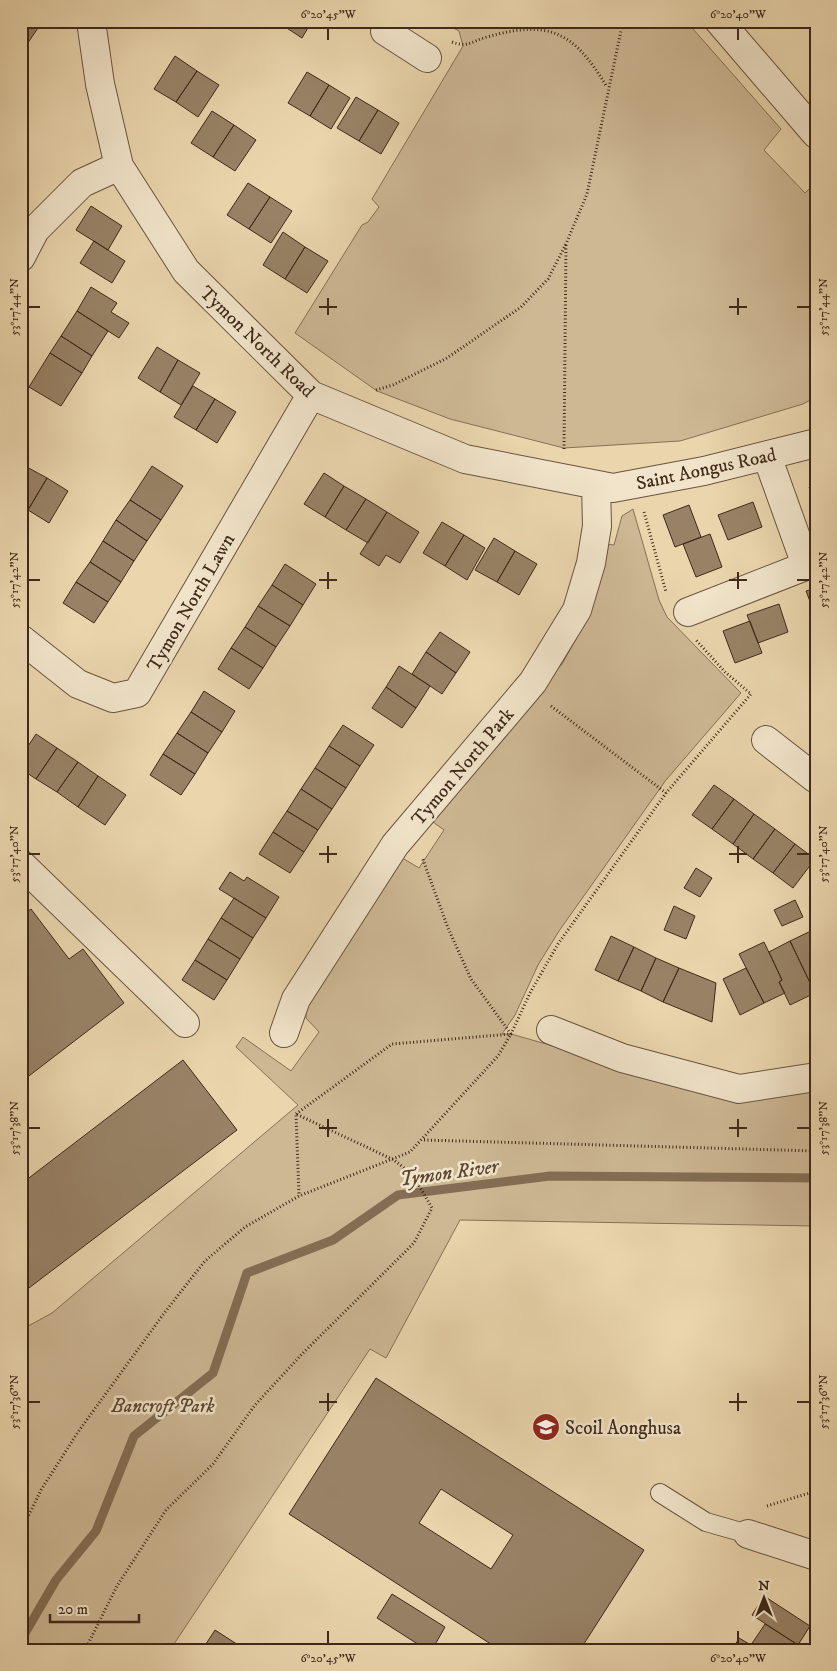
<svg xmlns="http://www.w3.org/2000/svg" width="837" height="1671" viewBox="0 0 837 1671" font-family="'IM FELL DW Pica',serif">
<rect width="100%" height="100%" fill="#ead5ad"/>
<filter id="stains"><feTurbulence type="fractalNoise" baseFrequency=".004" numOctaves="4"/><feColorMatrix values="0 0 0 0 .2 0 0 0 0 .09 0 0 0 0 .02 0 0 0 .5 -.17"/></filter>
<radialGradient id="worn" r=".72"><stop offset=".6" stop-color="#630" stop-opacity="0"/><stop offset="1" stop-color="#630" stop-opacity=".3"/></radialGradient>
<!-- green -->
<path fill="#cdb894" stroke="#867057" d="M440,21H686L781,129L764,150L805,193L816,182V397L803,404L680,441L564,448L450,419L377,391L295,333L362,225L368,222L379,207L372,199L463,46L459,31Z
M633,509L659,600L667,617L741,693L666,780L559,931L538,965L515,1015L502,1034H511L733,1097L816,1084V1226L460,1220L386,1358L370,1349L170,1650H21V1330L52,1313L298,1105L236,1047L243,1037L291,1071L319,1032L306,1018V1005L399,856L419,868L444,830L426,817L562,664L584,625L606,544L614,545L622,516Z"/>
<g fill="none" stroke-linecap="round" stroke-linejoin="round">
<!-- stream -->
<path stroke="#836d54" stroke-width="9" d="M21,1640L56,1580L96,1531L134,1436L213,1373L247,1273L333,1240L398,1195L550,1176L816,1178"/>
</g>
<!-- building -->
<path fill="#988266" stroke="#3f291a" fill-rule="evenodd" d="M21,21H27L38,28L25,47L21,44Z
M276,21H312L302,38Z
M175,56L197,71L176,102L154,89Z
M197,71L219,85L198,117L176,102Z
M307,72L329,85L310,116L288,103Z
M21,74L26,78L21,85Z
M329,85L350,98L331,129L310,116Z
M356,97L378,110L359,141L337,128Z
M378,110L399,123L381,154L359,141Z
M212,111L234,125L213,157L191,143Z
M234,125L256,140L235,171L213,157Z
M248,183L270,197L249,229L227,215Z
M270,197L292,211L271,243L249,229Z
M91,206L122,226L108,250L76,230Z
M283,232L305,247L285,279L263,265Z
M94,241L125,261L112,283L80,263Z
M305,247L328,261L307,293L285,279Z
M91,287L117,303L111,312L129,323L119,338L77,311Z
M77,311L108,331L92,356L61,336Z
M61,336L92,356L82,373L50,353Z
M157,347L178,360L160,392L138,378Z
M50,353L82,373L61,406L29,387Z
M178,360L200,373L181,405L160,392Z
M193,386L215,399L196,430L174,417Z
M215,399L236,412L217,443L196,430Z
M25,466L47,478L28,510L21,506V472Z
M152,466L183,486L161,520L130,500Z
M324,473L344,486L325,517L304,504Z
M47,478L68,491L49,523L28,510Z
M816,485V508L809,487Z
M344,486L366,499L346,530L325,517Z
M366,499L387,512L368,543L346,530Z
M130,500L161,520L147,541L116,520Z
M753,502L762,527L728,540L718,515Z
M689,505L701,537L675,547L663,515Z
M387,512L419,532L400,563L386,555L379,566L360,554Z
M116,520L147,541L134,561L103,541Z
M442,522L464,535L445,566L423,553Z
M710,534L722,567L696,577L683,544Z
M464,535L485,548L467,580L445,566Z
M494,538L515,551L497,582L475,570Z
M103,541L134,561L121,582L90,562Z
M515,551L537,564L519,595L497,582Z
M90,562L121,582L108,602L76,582Z
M285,564L316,584L303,605L272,585Z
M76,582L108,602L94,623L63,603Z
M272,585L303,605L290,626L258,606Z
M816,588V617L806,591Z
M779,604L788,632L758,643L747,615Z
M258,606L290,626L276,647L245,627Z
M750,621L762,653L735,663L723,631Z
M245,627L276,647L263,668L231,648Z
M440,632L470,652L456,673L426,652Z
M231,648L263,668L249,689L218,669Z
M426,652L456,673L442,694L412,674Z
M399,666L430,686L416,708L386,687Z
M386,687L416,708L402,728L372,708Z
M204,691L235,711L222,732L191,712Z
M191,712L222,732L208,753L177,733Z
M343,725L374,745L360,766L329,746Z
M177,733L208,753L195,774L163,754Z
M36,734L57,748L36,779L21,769V757Z
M329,746L360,766L346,788L315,768Z
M57,748L78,762L57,792L36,779Z
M163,754L195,774L181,795L150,775Z
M78,762L98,776L78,807L57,792Z
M315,768L346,788L332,809L301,789Z
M98,776L126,795L105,825L78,807Z
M714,785L734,799L712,829L692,815Z
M301,789L332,809L318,830L287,811Z
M734,799L754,814L733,844L712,829Z
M287,811L318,830L304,852L273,832Z
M754,814L775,829L753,859L733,844Z
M775,829L795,844L773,873L753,859Z
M273,832L304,852L290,873L259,854Z
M795,844L815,859L793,888L773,873Z
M696,868L712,878L700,897L684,888Z
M230,872L244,881L247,877L279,897L266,918L219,889Z
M234,898L266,918L253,938L221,918Z
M795,900L803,917L782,926L774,910Z
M674,906L695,916L686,939L664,930Z
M31,909L69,959L83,949L124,1003L21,1082V916Z
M221,918L253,938L240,959L208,939Z
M813,930L816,936L815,993L790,941Z
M611,936L634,947L618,981L595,970Z
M208,939L240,959L227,980L195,960Z
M790,941L815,993L790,1005L779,982L782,980L769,952Z
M764,942L782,980L779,982L785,993L764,1003L739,954Z
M634,947L656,958L641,991L618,981Z
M656,958L679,968L663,1002L641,991Z
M195,960L227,980L214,1000L182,980Z
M679,968L716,983L712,1022L663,1002Z
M746,968L764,1003L740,1015L723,979Z
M183,1060L237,1130L21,1294V1184Z
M376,1378L644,1550L580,1650H500L289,1514ZM441,1489L513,1535L491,1569L419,1523Z
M392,1594L445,1627L432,1650H427L377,1618Z
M764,1596L810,1626L798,1645L752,1615Z
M765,1624L798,1645L795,1650H758L751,1645Z
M215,1630L246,1650H202Z
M739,1638L751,1645L758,1650L733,1649Z"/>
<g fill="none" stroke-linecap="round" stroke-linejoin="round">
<!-- lane casing -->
<g stroke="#6a543f" stroke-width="20">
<path id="lane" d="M660,1493L706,1522L748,1534"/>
</g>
<!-- street casing -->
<g stroke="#6a543f" stroke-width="30">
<path id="street" d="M91,21L100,84L119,166L186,271L311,395L465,459L613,488L704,471L816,443
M391,21L385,31L427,58
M719,21L816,134
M21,257L35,230L82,183L119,166
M767,456L806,565
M688,612L816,562
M21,639L78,684L113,698L137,693L311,395
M766,740L816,779
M21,864L185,1023
M551,1030L622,1058L739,1089L816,1077
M284,1033L296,999L395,845L533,682L577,610L591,563L597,526L596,485
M748,1534L816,1556"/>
</g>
<!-- path -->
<path stroke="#3f291a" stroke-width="3" stroke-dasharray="1 2.5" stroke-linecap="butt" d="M452,42C468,48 472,41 487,37C550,19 574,32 607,87
M376,390L393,385L447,358L521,307L548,279L566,244L587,194L623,21
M564,449L566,245
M644,512L666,592
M551,706L666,793
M296,1114L392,1044L511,1034L530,993L558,944L666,793L751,694L725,672L695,639
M424,1140L816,1151
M767,1506L816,1491
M21,1531L41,1490L78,1432L165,1312L205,1261L245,1227L299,1196L410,1152L498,1056L511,1034L471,979L448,928L422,857
M85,1650L117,1586L166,1510L213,1464L255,1405L302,1354L414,1243L432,1208L413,1175L394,1160L296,1114L299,1196"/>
<!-- lane -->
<use href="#lane" stroke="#f1e4ca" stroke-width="18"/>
<!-- street -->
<use href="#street" stroke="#f1e4ca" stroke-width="28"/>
</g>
<!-- ticks -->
<path fill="none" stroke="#3f291a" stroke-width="2" d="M328,28V40M738,28V40M328,298V315M738,298V315M28,307H40M319,307H337M729,307H747M797,307H810M328,572V589M738,572V589M28,580H40M319,580H337M729,580H747M797,580H810M328,846V863M738,846V863M28,854H40M319,854H337M729,854H747M797,854H810M328,1119V1137M738,1119V1137M28,1128H40M319,1128H337M729,1128H747M797,1128H810M328,1393V1411M738,1393V1411M28,1402H40M319,1402H337M729,1402H747M797,1402H810M328,1631V1644M738,1631V1644"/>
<!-- icons -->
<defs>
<g id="school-disc" transform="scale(1.4375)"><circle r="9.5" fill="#8f2418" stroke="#f1e4ca"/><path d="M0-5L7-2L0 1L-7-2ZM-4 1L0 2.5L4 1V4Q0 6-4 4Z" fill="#fff"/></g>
</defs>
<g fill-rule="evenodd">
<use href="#school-disc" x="546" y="1427"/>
</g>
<g text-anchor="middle" stroke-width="5" stroke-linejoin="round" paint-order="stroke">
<!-- street labels -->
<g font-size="19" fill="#3f291a" stroke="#f1e4ca">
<text transform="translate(258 341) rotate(44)" y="7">Tymon North Road</text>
<text transform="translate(706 468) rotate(-12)" y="7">Saint Aongus Road</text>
<text transform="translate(190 602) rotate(-60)" y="7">Tymon North Lawn</text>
<text transform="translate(462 766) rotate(-50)" y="7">Tymon North Park</text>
</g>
<!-- park labels -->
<g font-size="19" font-style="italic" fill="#5b4632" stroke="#f1e4ca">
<text x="163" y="1412">Bancroft Park</text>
</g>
<!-- poi labels -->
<g font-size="19" fill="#3f291a" stroke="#f1e4ca" text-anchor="start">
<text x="565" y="1434">Scoil Aonghusa</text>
</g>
<!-- water labels -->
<g font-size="20" font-style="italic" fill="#5b4632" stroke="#f1e4ca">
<text transform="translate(449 1172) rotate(-8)" y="7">Tymon River</text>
</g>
</g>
<!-- margin -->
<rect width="837" height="1671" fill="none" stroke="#ead5ad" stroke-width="55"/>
<!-- north arrow -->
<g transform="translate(764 1598)" stroke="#f1e4ca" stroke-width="4" paint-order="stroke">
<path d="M0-4L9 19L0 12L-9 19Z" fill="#3f291a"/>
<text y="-8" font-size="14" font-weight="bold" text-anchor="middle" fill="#3f291a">N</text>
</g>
<!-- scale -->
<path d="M50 1614v8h89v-8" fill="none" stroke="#3f291a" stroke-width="2.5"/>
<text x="58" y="1614" font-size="15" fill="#3f291a" stroke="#f1e4ca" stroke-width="4" paint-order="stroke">20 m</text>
<rect x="28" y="28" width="782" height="1616" fill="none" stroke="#3f291a" stroke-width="2"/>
<g font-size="12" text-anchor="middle" fill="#3f291a">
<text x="328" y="18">6°20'45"W</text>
<text x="738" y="18">6°20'40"W</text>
<text transform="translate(14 307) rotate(-90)" y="4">53°17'44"N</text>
<text transform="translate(823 307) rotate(-90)" y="4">53°17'44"N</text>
<text transform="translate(14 580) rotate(-90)" y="4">53°17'42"N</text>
<text transform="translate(823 580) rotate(-90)" y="4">53°17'42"N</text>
<text transform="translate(14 854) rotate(-90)" y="4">53°17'40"N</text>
<text transform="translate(823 854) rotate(-90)" y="4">53°17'40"N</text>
<text transform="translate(14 1128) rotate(-90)" y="4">53°17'38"N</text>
<text transform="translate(823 1128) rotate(-90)" y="4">53°17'38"N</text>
<text transform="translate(14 1402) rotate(-90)" y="4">53°17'36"N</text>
<text transform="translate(823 1402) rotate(-90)" y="4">53°17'36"N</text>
<text x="328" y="1662">6°20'45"W</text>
<text x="738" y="1662">6°20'40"W</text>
</g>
<rect width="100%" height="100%" filter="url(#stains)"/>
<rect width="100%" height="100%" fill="url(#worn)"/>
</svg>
